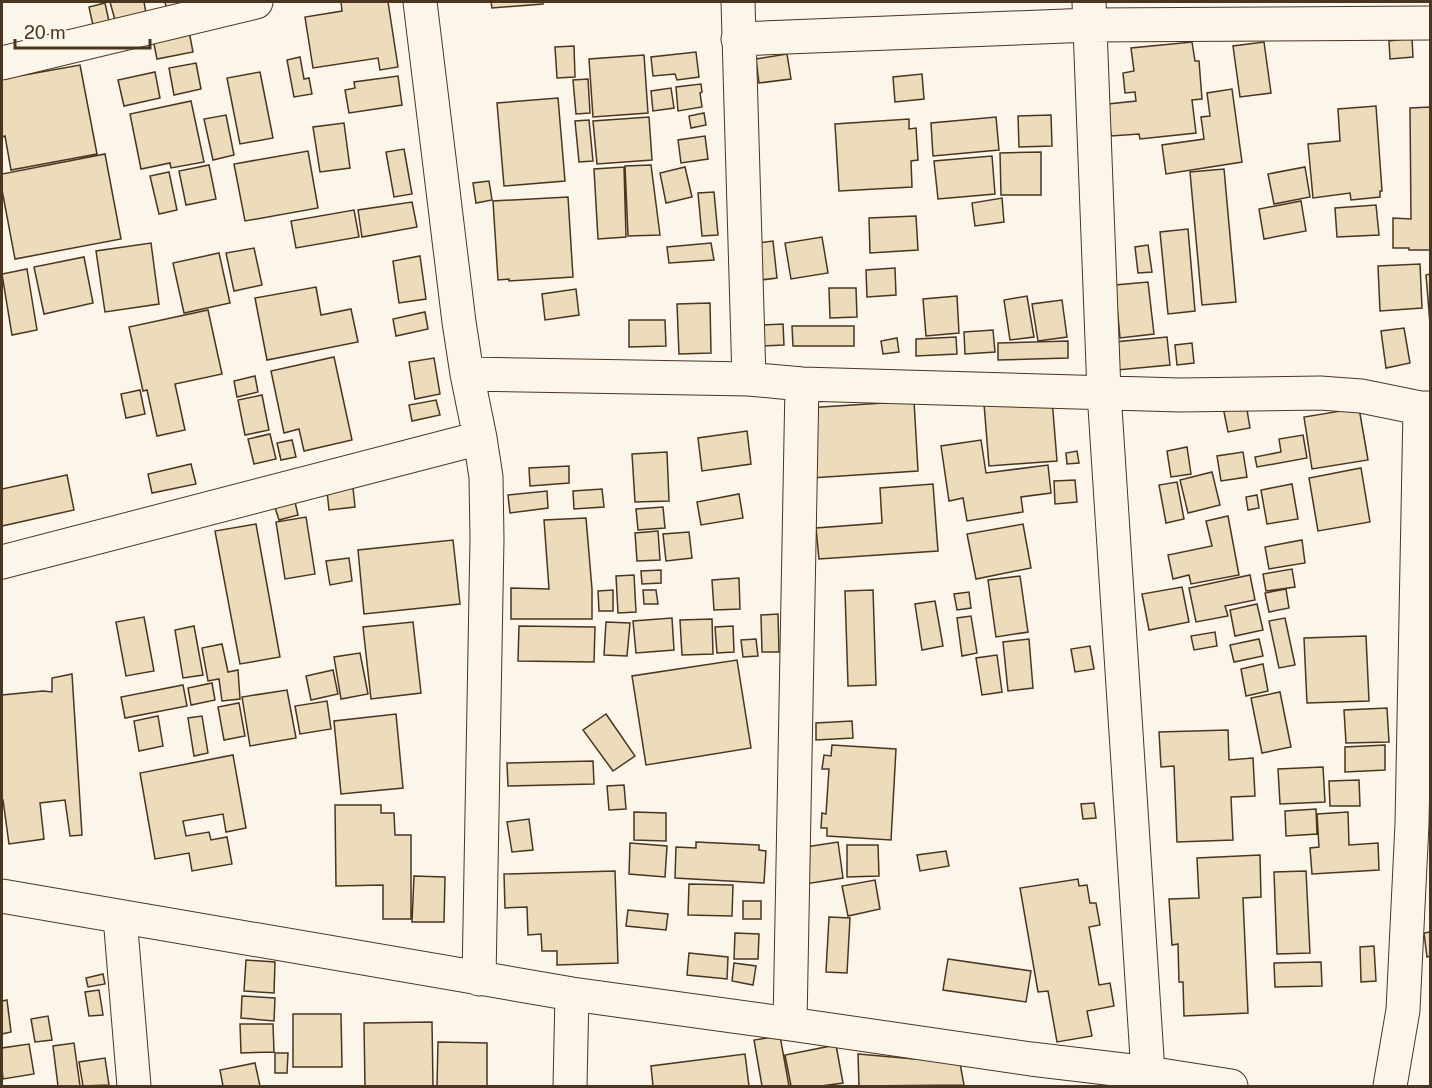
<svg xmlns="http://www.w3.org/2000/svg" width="1432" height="1088" viewBox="0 0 1432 1088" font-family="'Public Sans',sans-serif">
<rect width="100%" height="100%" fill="#fbf6e9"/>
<!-- building -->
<path fill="#ecdcbc" stroke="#4a3520" stroke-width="1.5" d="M110,2H144L146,13L115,20Z
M165,2H198L167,11Z
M341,2H388L398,67L380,70L378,58L313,68L305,17L342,11Z
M491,2H543V4L492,8Z
M105,3L110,26L94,30L89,7Z
M187,21L193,52L157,59L151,29Z
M1412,38L1413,57L1390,59L1389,41Z
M1192,42L1195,61H1199L1202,99L1192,100L1196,133L1140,139L1139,134L1111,136L1108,104L1136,101L1135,92L1125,93L1123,73L1134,71L1131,48Z
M1264,42L1271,93L1240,97L1233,46Z
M574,46L575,77L557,78L555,47Z
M696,52L699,77L677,80L675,74L653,76L651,57Z
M787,54L791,79L759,83L756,59Z
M644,55L648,113L593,117L589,59Z
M300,57L304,79L309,78L312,94L294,97L287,60Z
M196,63L201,89L174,95L169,68Z
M80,65L97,154L11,170L5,136L2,137V79Z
M155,72L160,98L124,106L118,80Z
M260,72L273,138L240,144L227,78Z
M922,74L924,99L895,102L893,77Z
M398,76L402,105L349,113L345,90L355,88L354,82Z
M588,79L590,113L576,114L573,80Z
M701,84L702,92L700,93L702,107L678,111L676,87Z
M671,88L674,108L653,111L651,91Z
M1232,89L1242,162L1166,174L1162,145L1204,139L1201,117L1210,116L1207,93Z
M558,98L565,181L504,186L497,103Z
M191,101L204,162L171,168L170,163L141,169L130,114Z
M1376,106L1382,191H1380V197L1351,200L1350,193L1313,198L1308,144L1340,141L1338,109Z
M1430,107V250H1409V248H1393V218L1411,219L1410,108Z
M704,113L706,125L691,128L689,116Z
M226,115L234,155L213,160L204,119Z
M1051,115L1052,146L1019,147L1018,116Z
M649,117L652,160L597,164L593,121Z
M996,117L999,150L933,156L931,123Z
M909,119V129L916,128L918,160L911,161L912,187L839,191L835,124Z
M589,120L593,161L579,162L575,121Z
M344,123L350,168L320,172L313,127Z
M705,136L708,159L681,163L678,140Z
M404,149L412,194L394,197L386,152Z
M308,151L318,208L245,221L234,164Z
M1041,152V195H1001L1000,153Z
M105,154L121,239L15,259L2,190V174Z
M992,156L995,194L938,199L934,161Z
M209,165L216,199L186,205L179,171Z
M651,165L660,235L628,236L625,166Z
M624,167L626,237L598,239L594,169Z
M685,167L692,197L666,203L660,173Z
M1305,167L1310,197L1274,204L1268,174Z
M1224,169L1236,302L1202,305L1190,172Z
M169,172L177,210L159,214L150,176Z
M489,181L492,200L476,203L473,183Z
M714,192L718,235L702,236L698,193Z
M568,197L573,277L509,281V279L498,280L493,201Z
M1002,198L1004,222L975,226L972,203Z
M1301,201L1306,231L1264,239L1259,209Z
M412,202L417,227L362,237L358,210Z
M1376,205L1379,235L1337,237L1335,208Z
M354,210L359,237L296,248L291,221Z
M916,216L918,250L870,253L869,218Z
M1188,229L1195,311L1168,314L1160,232Z
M822,237L828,273L791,279L785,243Z
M773,241L777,278L761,280L758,243Z
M151,243L159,304L105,312L96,251Z
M711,243L714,260L669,263L667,247Z
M1148,245L1152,272L1138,273L1135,247Z
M254,248L262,285L234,291L226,253Z
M219,253L230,303L184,313L173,263Z
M420,256L426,299L399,303L393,261Z
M84,257L93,303L44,314L34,267Z
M1420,264L1422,308L1380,311L1378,266Z
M895,268L896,295L867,297L866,270Z
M27,269L37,330L12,335L2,274Z
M1430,274V324L1426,275Z
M1148,282L1154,334L1120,338L1115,285Z
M316,287L321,315L351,309L358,342L267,360L255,298Z
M829,288H856L857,317L830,318Z
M576,289L579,315L545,320L542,294Z
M957,296L959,333L926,336L923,299Z
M1027,296L1034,337L1010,340L1004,300Z
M1062,300L1067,337L1038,341L1032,304Z
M710,303L711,353L679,354L677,304Z
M208,310L222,374L175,384L185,430L157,436L147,390L143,391L129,327Z
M425,312L428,329L396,336L393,319Z
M629,320H665L666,346L629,347Z
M783,324L784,345L761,346L760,325Z
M792,326H854V346H793Z
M1404,328L1410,363L1386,368L1381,331Z
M993,330L995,352L965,354L964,332Z
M956,337L957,354L916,356V339Z
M1167,337L1170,365L1117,370L1114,342Z
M897,338L899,352L883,354L881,341Z
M1068,341V358L998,360V343Z
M1192,343L1194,363L1177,365L1175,345Z
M334,357L352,440L304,451L299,429L284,433L271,371Z
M434,358L440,394L415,399L409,362Z
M255,376L258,392L237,397L234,381Z
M140,390L145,414L126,418L121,394Z
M262,395L269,430L245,435L238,400Z
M1245,398L1250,428L1228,432L1222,402Z
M1052,399L1057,461L989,466L984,404Z
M436,400L440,415L412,421L409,405Z
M914,401L918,471L811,478L806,408Z
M1359,408L1368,460L1312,469L1304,417Z
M747,431L751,464L702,471L698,438Z
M270,434L276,459L254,464L248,439Z
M1303,435L1307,458L1257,467L1255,457L1281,452L1279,439Z
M292,440L296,457L281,460L277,443Z
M981,440L986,473L1048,465L1051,493L1021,497L1023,512L967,521L963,498L949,501L941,446Z
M1187,447L1191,474L1171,477L1167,451Z
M1077,451L1079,463L1067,464L1066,453Z
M667,452L669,501L635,502L632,454Z
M1243,452L1247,477L1221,481L1217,456Z
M191,464L196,484L152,493L148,474Z
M569,466V483L530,486L529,468Z
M1361,468L1370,522L1318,531L1309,478Z
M1212,472L1220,505L1188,513L1180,480Z
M67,475L74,510L2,526V489Z
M1075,480L1077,502L1055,504L1054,481Z
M1177,482L1184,519L1166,523L1159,485Z
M933,484L938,551L819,559L816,528L882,523L880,488Z
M1292,484L1298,519L1267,524L1261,490Z
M353,488L355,507L329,510L327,491Z
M602,489L604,507L574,509L573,491Z
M547,491L548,508L510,513L508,495Z
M293,493L298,515L279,520L272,498Z
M739,494L743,518L701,525L697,502Z
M1257,495L1259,508L1248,510L1246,497Z
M663,507L665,528L638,530L636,509Z
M1228,516L1239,575L1191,584L1189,575L1173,579L1168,555L1212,546L1206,521Z
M306,517L315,574L285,579L276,522Z
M586,518L592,589V619H511V588L549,589L544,520Z
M256,524L280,657L240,664L215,531Z
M1023,524L1031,568L976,579L967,534Z
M658,531L660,560L637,561L635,533Z
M689,532L692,558L666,561L663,534Z
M453,540L460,604L364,614L358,550Z
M1302,540L1305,563L1269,569L1265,547Z
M349,558L352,581L330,585L326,561Z
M1292,569L1295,587L1266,591L1263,574Z
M661,570V583L642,584L641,571Z
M634,575L636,612L618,613L616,576Z
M1250,575L1255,600L1225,606L1228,616L1196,622L1189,588Z
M1020,576L1028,632L996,637L988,580Z
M739,578L740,609L714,610L712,580Z
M1182,587L1189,622L1149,630L1142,594Z
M1286,589L1289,608L1269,612L1265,593Z
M613,590V611H599L598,591Z
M643,590H656L658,604H644Z
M873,590L876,685L848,686L845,591Z
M969,592L971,608L957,610L954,594Z
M935,601L943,646L922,650L915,604Z
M1257,604L1263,630L1235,636L1230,610Z
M778,614L779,652H762L761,615Z
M971,616L977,653L962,656L957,618Z
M144,617L154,671L126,676L116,622Z
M672,618L674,650L636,653L633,621Z
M1285,618L1295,665L1279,668L1269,621Z
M712,619L713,654L682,655L680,620Z
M413,622L421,693L371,699L363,627Z
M606,622L630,623L627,656L604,655Z
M194,626L203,675L183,678L175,630Z
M519,626L595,627L594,662L518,661Z
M733,626L734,652L717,653L715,627Z
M1215,632L1217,646L1194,650L1191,636Z
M1366,636L1369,701L1307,703L1304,638Z
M756,639L758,656L743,657L741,640Z
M1029,639L1033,688L1008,691L1003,642Z
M1259,639L1263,656L1234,662L1230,645Z
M222,644L228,672L238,670L240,699L222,701L219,679L208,681L202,648Z
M1090,646L1094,669L1075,672L1071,649Z
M360,653L368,694L341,699L334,657Z
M997,655L1002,692L982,695L976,658Z
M737,660L751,748L646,765L632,676Z
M1263,664L1268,691L1246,696L1241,669Z
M333,670L338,694L311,700L306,676Z
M72,674L82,835L70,836L65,800L40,803L44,839L9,844L3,800H2V695L43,691L52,692V678Z
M212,683L215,700L191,705L188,688Z
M183,685L187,706L125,718L121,697Z
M287,690L296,738L250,746L242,697Z
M1280,692L1291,747L1262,753L1251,698Z
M327,701L331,729L300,734L295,706Z
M239,703L245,736L224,740L218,707Z
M1387,708L1389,742L1346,743L1344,710Z
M396,714L403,788L341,794L334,721Z
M606,714L635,756L613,771L583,730Z
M158,716L163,746L139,751L134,721Z
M202,716L208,753L194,756L188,718Z
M852,721L853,738L816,740V723Z
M1228,730L1229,760L1253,758L1255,796L1231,797L1233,840L1177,842L1174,766L1161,767L1159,732Z
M832,745L896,749L891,840L827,836V828H821L822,813L826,814L829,769H822L824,755L831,756Z
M1385,745V770L1345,772V747Z
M233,755L246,828L226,832L223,814L183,821L186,836L209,832L211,840L227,837L232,864L192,871L189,853L155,859L140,773Z
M593,761L594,784L508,786L507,763Z
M1323,767L1325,802L1280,804L1278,769Z
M1359,780L1360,806H1330L1329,781Z
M624,785L626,809L609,810L607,786Z
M1094,803L1096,818L1083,819L1081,804Z
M335,805H381V813H394L395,835H411V919H383V885L336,886Z
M1316,809L1317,834L1286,836L1285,811Z
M634,812L666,813V841L634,840Z
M1348,812L1349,845L1378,843L1379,870L1312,874L1310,848L1319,847L1317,814Z
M529,819L533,850L512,852L507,822Z
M696,842L759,845V850L766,851L764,883L675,878L676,847L696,848Z
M838,842L843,878L805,884L799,848Z
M630,843L667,846L665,877L629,874Z
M847,845H878L879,876L847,877Z
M946,851L949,866L920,871L917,855Z
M1260,855L1261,897L1243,898L1248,1013L1184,1016L1183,982H1179L1178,944L1172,945L1169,899L1199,898L1197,858Z
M615,871L618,963L557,965V951H542L541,934L528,935L527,907L505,908L504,874Z
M1306,871L1310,953L1277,954L1274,872Z
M414,876L445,877L444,922H412Z
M1078,879L1079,886L1087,885L1090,903H1096L1100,925L1089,927L1099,985L1110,983L1114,1006L1087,1011L1092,1036L1057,1042L1048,991L1038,992L1020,888Z
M875,880L880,909L848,916L842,886Z
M689,884L733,885L732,916L688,915Z
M743,901H761V919H743Z
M628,910L668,914L666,930L626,926Z
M829,917L850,918L847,973L826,972Z
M1430,932V956L1427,957L1424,933Z
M735,933L759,934L758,959H734Z
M1374,946L1376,981L1361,982L1360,947Z
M689,953L728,957L727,979L687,975Z
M948,959L1031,971L1026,1002L943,990Z
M246,960L275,962L274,993L244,991Z
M1321,962L1322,986L1275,987L1274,963Z
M734,963L756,966L753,985L732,981Z
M103,974L105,984L88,987L86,978Z
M99,990L103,1015L89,1016L85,992Z
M242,996L275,998L274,1021L241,1018Z
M7,1000L11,1032L2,1034V1001Z
M293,1014H341L342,1067H293Z
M48,1016L52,1040L35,1042L31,1019Z
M432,1022L433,1086H365L364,1023Z
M240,1024H273L274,1052L241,1053Z
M780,1036L789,1086H762L754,1040Z
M438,1042L487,1043V1086H437Z
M74,1043L80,1086H58L53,1046Z
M29,1044L34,1074L3,1079L2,1069V1048Z
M836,1045L843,1083L821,1086H791L785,1055Z
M275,1053H288L287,1073H275Z
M745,1054L749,1086H653L651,1066Z
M858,1054L960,1063L964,1085L859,1086Z
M105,1058L109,1085L83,1086L79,1062Z
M255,1063L260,1086H223L220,1070Z"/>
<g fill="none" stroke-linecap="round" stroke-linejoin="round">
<!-- street casing -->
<g stroke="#4a3520" stroke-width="35">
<path id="street" d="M420,2L459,322L467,374L480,438L486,477L487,539L479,979
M738,2L749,379
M1089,2L1104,392L1148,1073
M738,39L1090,25L1430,23
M2,63L256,2
M467,374L749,379L802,384L1180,395L1320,393L1361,396L1420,408H1430
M2,562L480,438
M2,896L572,994L790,1024L1031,1059L1148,1073L1231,1086
M120,917L134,1086
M790,1024L802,384
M570,1086L572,994
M1390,1086L1403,1010L1412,824L1420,408"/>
</g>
<!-- street -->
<use href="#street" stroke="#fbf6e9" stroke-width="33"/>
</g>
<!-- border -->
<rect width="1432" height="1088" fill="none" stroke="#4a3520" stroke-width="6"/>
<!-- scale -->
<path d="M15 39v9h135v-9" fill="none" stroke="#4a3520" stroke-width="3"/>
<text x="24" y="39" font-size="18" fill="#4a3520" stroke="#fbf6e9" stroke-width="4.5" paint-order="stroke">20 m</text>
</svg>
